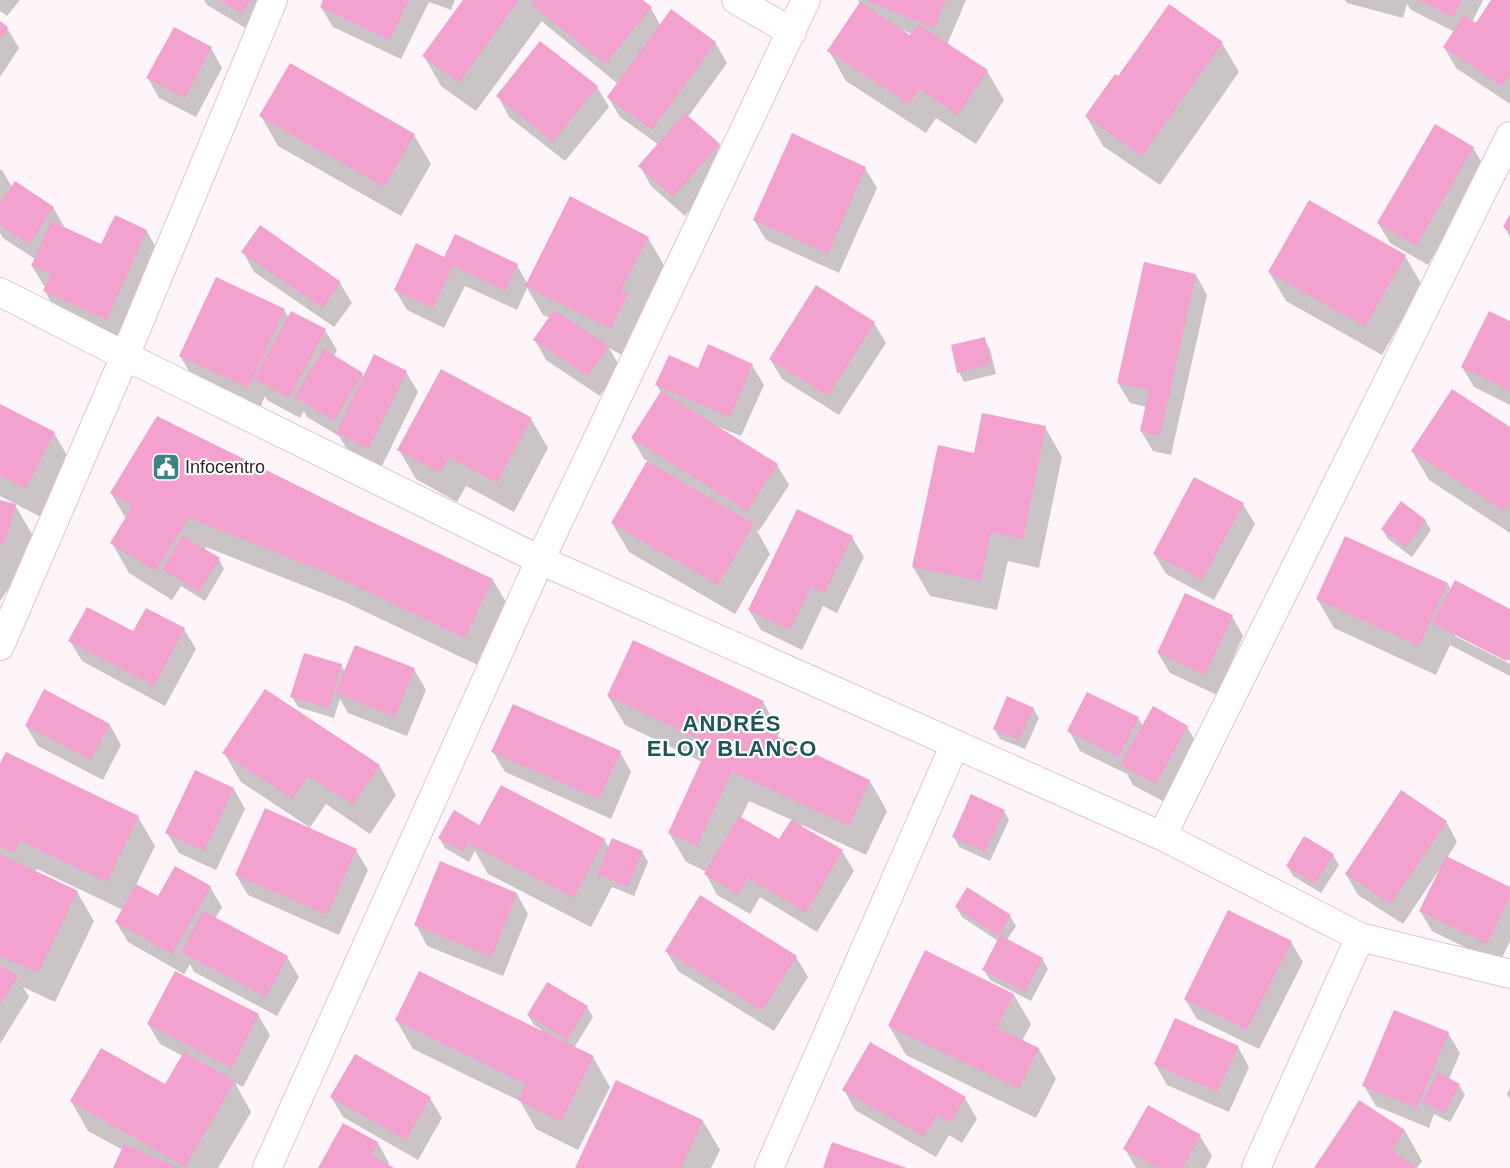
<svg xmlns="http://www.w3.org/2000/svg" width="1510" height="1168" viewBox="0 0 1510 1168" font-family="Arial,sans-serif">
<rect width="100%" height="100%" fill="#fdf5f9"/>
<!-- shadow -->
<path fill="#0003" fill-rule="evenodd" d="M0,0H20L7,16L0,11Z
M204,0H275L254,33L207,5Z
M324,0H455L451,10L429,2L401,59L333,27L321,7Z
M464,0H641L651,8L660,25L715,42L727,63L688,117L719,144L730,165L685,216L651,186L640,166L659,145L620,117L608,97L618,84L545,24L542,21L476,111L441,86L424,56Z
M858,0H966L947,45L987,71L1004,100L976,144L936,118L926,133L846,81L829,51L860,4ZM900,29L912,34L910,37Z
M1345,0H1483L1472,22L1476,25L1492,0H1510V104L1456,68L1444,47L1455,32L1411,10L1407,4L1403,18L1347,3Z
M0,23L7,28L19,48L0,77Z
M1222,43L1239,72L1160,185L1103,146L1086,116L1118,78Z
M211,48L222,68L196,117L159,98L148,78Z
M597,87L609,107L565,161L509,117L498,96Z
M261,116L414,135L431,164L401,216L278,146Z
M1473,148L1485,168L1428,265L1390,243L1378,223Z
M865,168L877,188L839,273L766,240L754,220Z
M0,169L2,170L12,187L53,207L65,228L102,245L146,230L158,251L119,339L56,312L45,291L46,287L44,286L32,266L35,259L3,238L0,233Z
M1510,217V237L1504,227Z
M648,238L665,267L640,316L644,324L627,358L609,348L620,367L600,396L546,360L535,340L550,318L543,315L527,288L517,310L465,286L444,328L407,310L395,290L444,258L517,265L527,283Z
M243,252L340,283L352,303L334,327L254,272Z
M1405,256L1422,285L1382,355L1286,301L1269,272Z
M1196,275L1207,295L1171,455L1153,451L1141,431L1147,407L1130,403L1118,383Z
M284,310L289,318L325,330L337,350L334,356L362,374L364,377L406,372L418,392L381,468L349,453L339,436L307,417L304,411L300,418L267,400L265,396L260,408L192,376L180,356Z
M874,323L886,343L839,415L782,379L770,359Z
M1510,323V405L1474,387L1462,367Z
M984,339L990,349L996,374L964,382L959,372Z
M752,365L764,385L741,436L719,427V428L777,465L789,485L759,531L756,529L770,554L735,614L629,552L612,523L648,461L644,459L632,438L661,393L657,385L698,370Z
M0,406L54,433L71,462L43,518L0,496Z
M531,419L548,448L514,512L466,486L457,502L416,479L399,450Z
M1045,427L1062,457L1039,568L1008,561L997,610L930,596L913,567L975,454Z
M1510,429V533L1429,480L1412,451Z
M111,493L355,515L493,580L510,609L482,667L345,602L206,547L204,550L219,559L224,569L205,601L181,586L172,600L129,573L112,543L126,519Z
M0,502L15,505L32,534L22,568L0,601Z
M1243,504L1255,524L1214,600L1166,574L1154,554Z
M1425,520L1431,530L1412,557L1388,539L1382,529Z
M852,537L864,557L837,613L823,606L802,650L761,630L749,610Z
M1345,538L1448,584L1451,590L1510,610V661L1455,633V636L1510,664V676L1450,645L1436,675L1334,628L1317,599Z
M1232,616L1243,636L1217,695L1170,673L1158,653Z
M184,629L196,649L165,706L82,661L70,641L134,633Z
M341,665L345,672L414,669L426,690L407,736L348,713L340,699L334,718L298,707L292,697Z
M608,696L763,702L780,732L777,738L870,781L887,811L866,855L802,825L801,827L842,851L854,871L817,932L760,897L750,914L717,895L706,874L707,872L686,862L669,833L702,762L625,725ZM749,801L792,820L780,841L741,818Z
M1033,708L1039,718L1025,749L1000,739L994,729Z
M1138,718L1143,726L1187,727L1199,747L1168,804L1133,785L1127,774L1080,751L1069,731Z
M110,725L121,745L103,780L38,746L26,726Z
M493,752H620L631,772L611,819L505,772Z
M224,753L379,765L396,795L370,834L326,804L309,829L356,850L368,870L339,935L248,895L236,875L309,827L241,782Z
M0,766L138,817L155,846L136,885L158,898L210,887L222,907L215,919L287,957L299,977L277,1016L194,972L190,964L184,974L128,942L116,922L123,910L37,869L35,872L77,892L94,921L55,1002L23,987L29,997L0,1044Z
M234,789L245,809L216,870L179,853L167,833Z
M1004,811L1009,820L990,861L959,847L954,837Z
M1446,821L1457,842L1447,858L1510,889V941L1499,964L1432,931L1420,911L1440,870H1439L1403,924L1358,895L1346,874Z
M478,825L480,828L604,839L609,848L642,852L648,862L634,896L612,887L591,927L488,874L475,851L469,862L445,848L439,838Z
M1333,855L1339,865L1321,893L1293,876L1287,866Z
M517,894L528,914L503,976L427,946L416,925Z
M956,907L1010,916L1016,926L1007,940L1042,959L1048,969L1031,1001L990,980L984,970L998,941L962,917Z
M1291,942L1303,962L1259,1049L1197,1019L1185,999Z
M666,951L796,957L808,977L774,1031L678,971Z
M1014,995L1031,1024L1022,1041L1039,1049L1056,1079L1036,1118L906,1055L889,1026Z
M587,1007L593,1017L574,1048L593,1057L610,1087L578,1150L536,1129L520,1101L413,1049L396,1020L541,1032L542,1030L534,1025L528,1015Z
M258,1015L270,1035L243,1087L235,1083L251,1112L218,1168H115L123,1150L88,1131L71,1101L166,1086L183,1056L160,1044L148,1024Z
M1448,1033L1460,1053L1449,1079L1459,1085L1465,1095L1450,1122L1434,1114L1429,1128L1376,1106L1364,1086Z
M1238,1047L1249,1067L1229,1112L1167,1085L1155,1064Z
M1510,1088V1099L1507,1094Z
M844,1090L965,1098L977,1119L962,1143L949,1135L936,1157L855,1110Z
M331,1097L430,1098L442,1118L418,1160L343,1117Z
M1359,1102L1405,1131L1422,1161L1417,1168H1316Z
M703,1121L720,1150L711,1168H577Z
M344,1124L378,1143L389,1163L388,1166L392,1168H319Z
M1200,1136L1212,1156L1206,1168H1136L1125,1149Z"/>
<!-- building -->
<path fill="#f3a1ce" d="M219,0H251L242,14Z
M323,0H409L390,40L320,7Z
M463,0H519L459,83L422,56Z
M535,0H643L652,7L605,64L531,4Z
M865,0H946L934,28Z
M1418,0H1462L1453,17Z
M1491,0H1510V74L1502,86L1443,47L1464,15L1476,23Z
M860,2L910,35L918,24L988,70L958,115L919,89L909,104L827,51Z
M1169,4L1223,42L1142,156L1085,116L1115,74L1118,76Z
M671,9L716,42L652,130L607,97Z
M0,21L8,27L0,39Z
M174,27L212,47L185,98L146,78Z
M540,41L598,86L553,142L496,96Z
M290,63L415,134L384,187L259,116Z
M685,113L720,144L673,197L638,166Z
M1435,124L1474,147L1416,246L1377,223Z
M792,133L866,167L828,254L753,220Z
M15,181L54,207L29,244L0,225V203Z
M570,196L649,237L621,290L628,294L611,329L525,286Z
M1309,200L1406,255L1365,327L1268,272Z
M1510,214V231L1503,227Z
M115,215L147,230L107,320L43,291L51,274L31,266L51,221L101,244Z
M260,225L341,282L323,308L241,252Z
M455,234L518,264L505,291L453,266L433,308L394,290L416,243L444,257Z
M1144,262L1196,274L1160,436L1140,431L1149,390L1117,383Z
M216,277L285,309L248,388L179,356Z
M816,285L875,322L828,396L769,359Z
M554,310L609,346L588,376L533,340Z
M291,311L326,329L289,398L254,379Z
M1489,311L1510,321V391L1461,367Z
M985,337L991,364L957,373L951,345Z
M708,344L753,364L730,417L655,385L669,355L698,368Z
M324,349L363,373L334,421L294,397Z
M374,354L407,371L369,449L336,433Z
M441,369L532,418L497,483L449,457L440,473L397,450Z
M1452,389L1510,427V502L1504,511L1411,451Z
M661,391L778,464L747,511L631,438Z
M0,404L55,432L26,489L0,476Z
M982,413L1046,426L1023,539L991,532L981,581L912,567L938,445L974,453Z
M157,416L355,514L493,579L465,638L327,573L189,518L155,571L110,543L132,507L110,493Z
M647,461L754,524L718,585L611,523Z
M1194,477L1244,503L1202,580L1153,554Z
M0,500L16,504L6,538L0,547Z
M1401,501L1426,520L1406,547L1381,529Z
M797,509L853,536L825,593L811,587L790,630L748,610Z
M183,536L220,558L199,592L162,569Z
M1345,536L1448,583L1419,646L1316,599Z
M1455,580L1510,609V653L1506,661L1432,623Z
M1185,593L1233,615L1205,675L1157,653Z
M87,607L133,631L146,608L185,628L154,686L68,641Z
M633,640L764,701L753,725L870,780L849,826L732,772L697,846L668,833L709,744L607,696Z
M355,645L415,668L395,717L335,693Z
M304,653L342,664L329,708L290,697Z
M44,689L110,724L91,760L25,726Z
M265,689L380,765L353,805L308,776L293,799L222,753Z
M1087,692L1139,717L1119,757L1067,731Z
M1007,696L1034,708L1019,740L993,729Z
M513,704L621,751L599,799L491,752Z
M1153,706L1188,726L1156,784L1120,765Z
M6,752L139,816L107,882L20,841L14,853L0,847V763Z
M195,770L234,788L204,851L165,833Z
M501,785L605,839L574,898L469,844Z
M1401,790L1447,821L1391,904L1345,874Z
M971,794L1005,810L985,852L952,837Z
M265,808L357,849L327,915L235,875Z
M454,810L479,825L463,852L438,838Z
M739,816L779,839L791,820L843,850L806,913L748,878L738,895L704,874Z
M1304,836L1334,854L1315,884L1286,866Z
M612,838L643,851L628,887L597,874Z
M0,854L78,891L38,973L0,956Z
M1446,856L1510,887V897L1487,944L1419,911Z
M440,861L517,893L492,957L414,925Z
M175,866L211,886L172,954L115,922L136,884L158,896Z
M967,887L1011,915L998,936L955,907Z
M700,895L797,956L762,1011L665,951Z
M1228,910L1292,941L1247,1030L1184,999Z
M203,911L288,956L266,997L181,952Z
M1000,935L1043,958L1025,992L982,970Z
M925,950L1014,994L997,1028L1039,1048L1019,1089L888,1026Z
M0,965L18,976L0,1005Z
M175,971L259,1014L232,1068L147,1024Z
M419,971L594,1056L561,1122L518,1100L526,1084L395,1020Z
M547,982L588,1006L567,1040L527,1015Z
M1394,1010L1449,1032L1417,1108L1362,1086Z
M1175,1018L1239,1046L1217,1092L1154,1064Z
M870,1042L966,1097L950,1123L937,1115L924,1137L842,1090Z
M101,1048L165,1084L184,1052L235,1081L185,1167L70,1101Z
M355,1054L431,1097L406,1140L330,1097Z
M1438,1072L1460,1084L1445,1113L1422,1102Z
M616,1080L703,1120L681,1168H575Z
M1359,1100L1405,1130L1392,1151L1417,1168H1314Z
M1148,1105L1201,1135L1183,1168H1158L1123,1149Z
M343,1123L378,1142L371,1155L394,1168H318Z
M832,1142L907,1168H823Z
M124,1144L179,1168H113Z"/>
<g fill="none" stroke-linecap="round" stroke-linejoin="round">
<!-- minor casing -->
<g stroke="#e7c3d5" stroke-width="30">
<path id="minor" d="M736,0L792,32
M0,292L125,356L540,560L1162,836L1360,937L1510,974
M0,646L125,356L273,0
M1162,836L1510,136
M267,1168L540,560L806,0
M769,1168L955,744
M1256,1168L1360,937"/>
</g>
<!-- minor -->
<use href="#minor" stroke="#fff" stroke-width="28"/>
</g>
<!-- icons -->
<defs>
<g id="civic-square" transform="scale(1.4375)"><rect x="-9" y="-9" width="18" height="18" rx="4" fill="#3b8483" stroke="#fff"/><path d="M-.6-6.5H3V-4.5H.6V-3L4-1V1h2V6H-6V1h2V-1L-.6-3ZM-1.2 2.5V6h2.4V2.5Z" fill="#fff"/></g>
</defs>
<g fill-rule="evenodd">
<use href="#civic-square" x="166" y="467"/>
</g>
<g text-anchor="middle" stroke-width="4.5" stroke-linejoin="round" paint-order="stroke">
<!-- poi labels -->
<g font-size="18" fill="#31232a" stroke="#fff" text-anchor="start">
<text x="185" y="473">Infocentro</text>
</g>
<!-- district labels -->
<g font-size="22" font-weight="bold" letter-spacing="1" fill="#1b5756" stroke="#fff">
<text x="732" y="731">ANDRÉS<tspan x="732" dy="25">ELOY BLANCO</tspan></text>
</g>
</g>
</svg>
